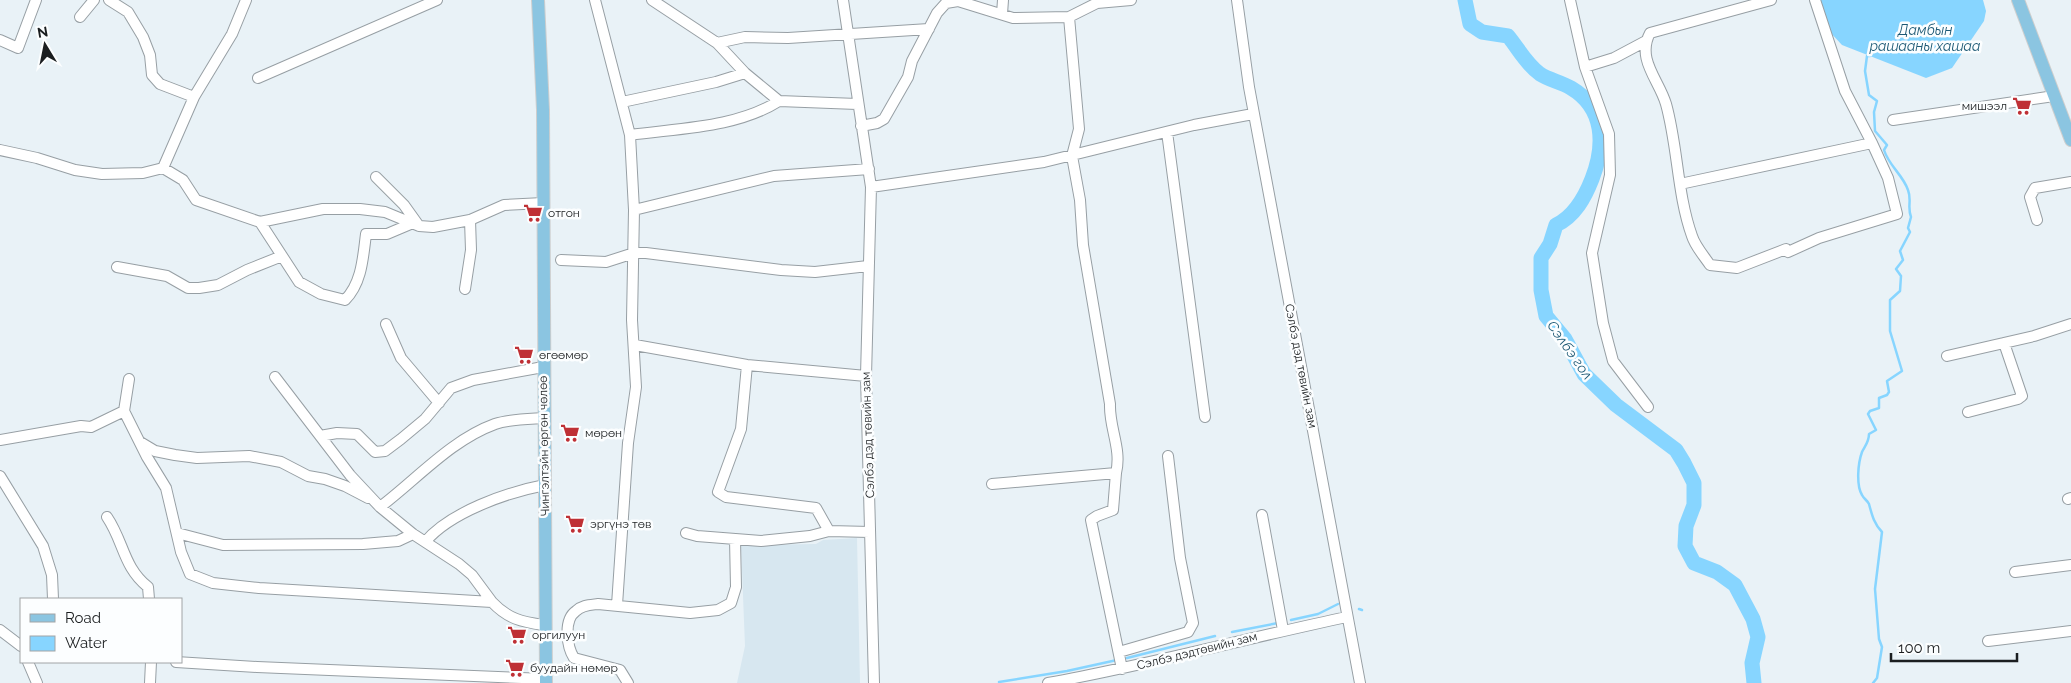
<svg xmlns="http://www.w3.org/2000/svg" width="2071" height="683" viewBox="0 0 2071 683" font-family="Raleway,sans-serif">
<rect width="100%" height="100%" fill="#e9f2f7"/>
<!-- built -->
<path fill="#d7e7f0" d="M857,538L860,683H737L745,646L741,545L816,544L823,540Z"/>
<!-- water -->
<path fill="#87d5ff" d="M1819,0H1983L1986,11L1984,21L1952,68L1926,78L1842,45L1829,31Z"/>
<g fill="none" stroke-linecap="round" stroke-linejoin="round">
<!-- stream -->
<path stroke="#87d5ff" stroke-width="2.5" d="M1870,56H1867L1865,71L1869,95L1877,101L1874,112L1875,131L1887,145L1884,150C1889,166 1903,175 1908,190C1912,200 1907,207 1911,217L1908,228L1910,232L1900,251L1903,260L1896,269L1901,276L1900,291L1890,300V331L1902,371L1887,381L1889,392L1887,395L1879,398V408L1870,411L1868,414L1876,430L1869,434C1869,442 1865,446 1862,452C1858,463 1856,485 1862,495C1864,499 1867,500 1869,504C1872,515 1874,524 1882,532L1875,589L1879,639L1882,647L1877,678L1873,683
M1359,609L1362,610
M1291,620L1318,614L1338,604
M1232,632L1278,623
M1127,658L1215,636
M999,682L1067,671L1117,660"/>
<!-- river -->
<path stroke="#87d5ff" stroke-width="15" d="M1465,0L1470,24L1482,32L1508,36C1518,48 1526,64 1540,74C1549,80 1561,82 1571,88C1605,108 1605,146 1592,179C1585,197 1575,216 1556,225L1550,244L1541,258V290L1546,316L1565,339L1584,374L1616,405L1676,450L1684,463L1694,483V505L1686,526L1685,546L1694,563L1717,572L1735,585L1753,619L1758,637L1752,663L1754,683"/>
<!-- minor casing -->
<g stroke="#979fa4" stroke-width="12">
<path id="minor" d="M109,0L128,12L143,37L150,55L152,75L160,84L194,97
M595,0L630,135L634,210L632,320L636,387L628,443L617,605
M652,0L717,43L745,73L779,101L857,104
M843,0L871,187L866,376L874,683
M1237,0L1249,87L1360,683
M1570,0L1585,67L1614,58L1646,41
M1771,0L1650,33C1636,59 1659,80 1666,104C1678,147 1677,194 1692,236C1695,246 1704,256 1710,265L1737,268L1786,249L1788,252L1819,238L1897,214L1888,178L1872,143
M1002,14L1003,0
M80,17L94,0
M0,40L18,48L36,0
M717,43L745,37L788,38L929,29
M1585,67L1609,134L1610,175L1592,253L1603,323L1613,361L1648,407
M258,78L437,0
M622,102L716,82L745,73
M1893,120L2054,96
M861,126L877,123L884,119L908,77L912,61L937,13L946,3L958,1L1013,18L1069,17
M1167,132L1205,417
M630,135C679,128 736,128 779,101
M0,150L37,158L75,170L102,174L143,173L163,168L183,180L196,200L260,222L323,209H360L385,212L419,226
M163,168L194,97L232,34L246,0
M376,177L404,205L419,226L433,227L470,220L504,205L543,203
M1680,184L1872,143L1845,91L1815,0
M871,187L1044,162L1194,125L1253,114
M634,210L774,176L869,169
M2037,220L2030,197L2035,188L2071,182
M260,222L299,282L321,294L345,300C362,283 363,257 366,234H387L413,223
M561,260L606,262L634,253H646L781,270L815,272L868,266
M117,267L167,276L188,288H199L218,285L247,270L282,256
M465,289L471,250L470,220
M386,324L401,358L439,403
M635,345L747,365L866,376
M1947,356L2034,336L2071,324
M275,377L350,475L380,507L413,534L459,564L472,575L492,602
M129,379L124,411L147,457L166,488L181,552L190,574L213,583L259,588L492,602C508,619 522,622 544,625
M1968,412L2018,399L2022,396L2004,343
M320,436L337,433L357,434L375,452L385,451L401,439L425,419L451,388L473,380L543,367
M0,440L81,426L91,427L124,411
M140,442L155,451L175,455L197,458L249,456L281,462L308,476L325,479L345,486L368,498
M1116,473L1113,510L1097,516L1091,520L1122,669
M0,476L43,546L52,575L53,599
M992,484L1116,473C1122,449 1109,428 1110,404L1083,245L1080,200L1072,156L1079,129L1069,17L1097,3L1131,0
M2068,499L2071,498
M380,507C417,479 451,440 495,424C510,419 528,419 544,418
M1262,515L1283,630
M107,517C124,542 123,567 148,587L149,599
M829,531L870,532
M177,533L223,545L363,544L398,541L413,534
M686,533L697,536L761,541L810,536L829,531L816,508L726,497L718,492L741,429L747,365
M425,542C450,512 508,492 545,485
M2015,572L2071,565
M0,630L21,646
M1988,641L2071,631
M1119,652L1188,632L1193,623L1180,558L1168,456
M28,662L37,683
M176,662L257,667L546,679
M150,683L151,662
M628,683L620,670L574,658C567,647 563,620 576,611C582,605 590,605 598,604L690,613L718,610L731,603L736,587L735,539
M1048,683C1148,665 1247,638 1347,617"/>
</g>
<!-- major casing -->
<g stroke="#cdcece" stroke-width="14">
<path id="major" d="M538,0L543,110L546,683
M2018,0L2071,140"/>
</g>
<!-- minor -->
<use href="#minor" stroke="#fff" stroke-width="10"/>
<!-- major -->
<use href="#major" stroke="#8bc5e1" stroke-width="12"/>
</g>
<!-- icons -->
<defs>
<g id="supermarket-bare" transform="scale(1.5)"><path d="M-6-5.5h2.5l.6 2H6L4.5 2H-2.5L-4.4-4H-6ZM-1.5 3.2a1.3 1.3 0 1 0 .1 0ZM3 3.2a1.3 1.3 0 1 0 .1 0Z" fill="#bf3035" stroke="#fcfeff" stroke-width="2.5" paint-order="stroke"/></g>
</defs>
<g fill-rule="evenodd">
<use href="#supermarket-bare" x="2022" y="106"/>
<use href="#supermarket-bare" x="533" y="213"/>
<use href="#supermarket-bare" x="524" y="355"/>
<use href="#supermarket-bare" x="570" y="433"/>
<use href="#supermarket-bare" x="575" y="524"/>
<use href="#supermarket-bare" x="517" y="635"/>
<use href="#supermarket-bare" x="515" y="668"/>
</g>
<g text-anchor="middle" stroke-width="5" stroke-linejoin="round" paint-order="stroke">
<!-- poi labels -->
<g font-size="12" fill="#1b1e20" stroke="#fcfeff" text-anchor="start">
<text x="2007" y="110" text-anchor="end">мишээл</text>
<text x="548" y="217">отгон</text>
<text x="539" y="359">өгөөмөр</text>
<text x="585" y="437">мөрөн</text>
<text x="590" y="528">эргүнэ төв</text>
<text x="532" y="639">оргилуун</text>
<text x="530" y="672">буудайн нөмөр</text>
</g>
<!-- street labels -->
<g font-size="12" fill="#1b1e20" stroke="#fcfeff">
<text transform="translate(1301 366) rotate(79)" y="4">Сэлбэ дэд төвийн зам</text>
<text transform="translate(868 435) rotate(-92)" y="4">Сэлбэ дэд төвийн зам</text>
<text transform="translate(544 446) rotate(-91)" y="4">Чингэлтэйн өргөн чөлөө</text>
<text transform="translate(1197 651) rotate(-14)" y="4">Сэлбэ дэдтөвийн зам</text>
</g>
<!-- water labels -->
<g font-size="14" font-style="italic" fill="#1d5975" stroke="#fcfeff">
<text x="1925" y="35">Дамбын<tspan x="1925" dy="16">рашааны хашаа</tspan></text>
<text transform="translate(1570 350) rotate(55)" y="5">Сэлбэ гол</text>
</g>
</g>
<!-- legend -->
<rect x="20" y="598" width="162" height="65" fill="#fcfeff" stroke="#a2a4a6"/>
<rect x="30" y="614" width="25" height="8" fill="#8bc5e1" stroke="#a2a4a6"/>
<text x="65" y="623" font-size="15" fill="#1b1e20">Road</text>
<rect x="30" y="636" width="25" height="15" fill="#87d5ff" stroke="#a2a4a6"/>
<text x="65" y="648" font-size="15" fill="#1b1e20">Water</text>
<!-- north arrow -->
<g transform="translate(45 45) rotate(350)" stroke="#fcfeff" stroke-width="4" paint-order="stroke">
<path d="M0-4L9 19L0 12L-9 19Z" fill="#1b1e20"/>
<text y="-8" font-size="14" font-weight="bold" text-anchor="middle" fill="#1b1e20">N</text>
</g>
<!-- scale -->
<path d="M1891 653v8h126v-8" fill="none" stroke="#1b1e20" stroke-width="2.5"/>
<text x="1898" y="653" font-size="15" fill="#1b1e20" stroke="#fcfeff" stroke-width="4" paint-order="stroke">100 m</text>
</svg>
